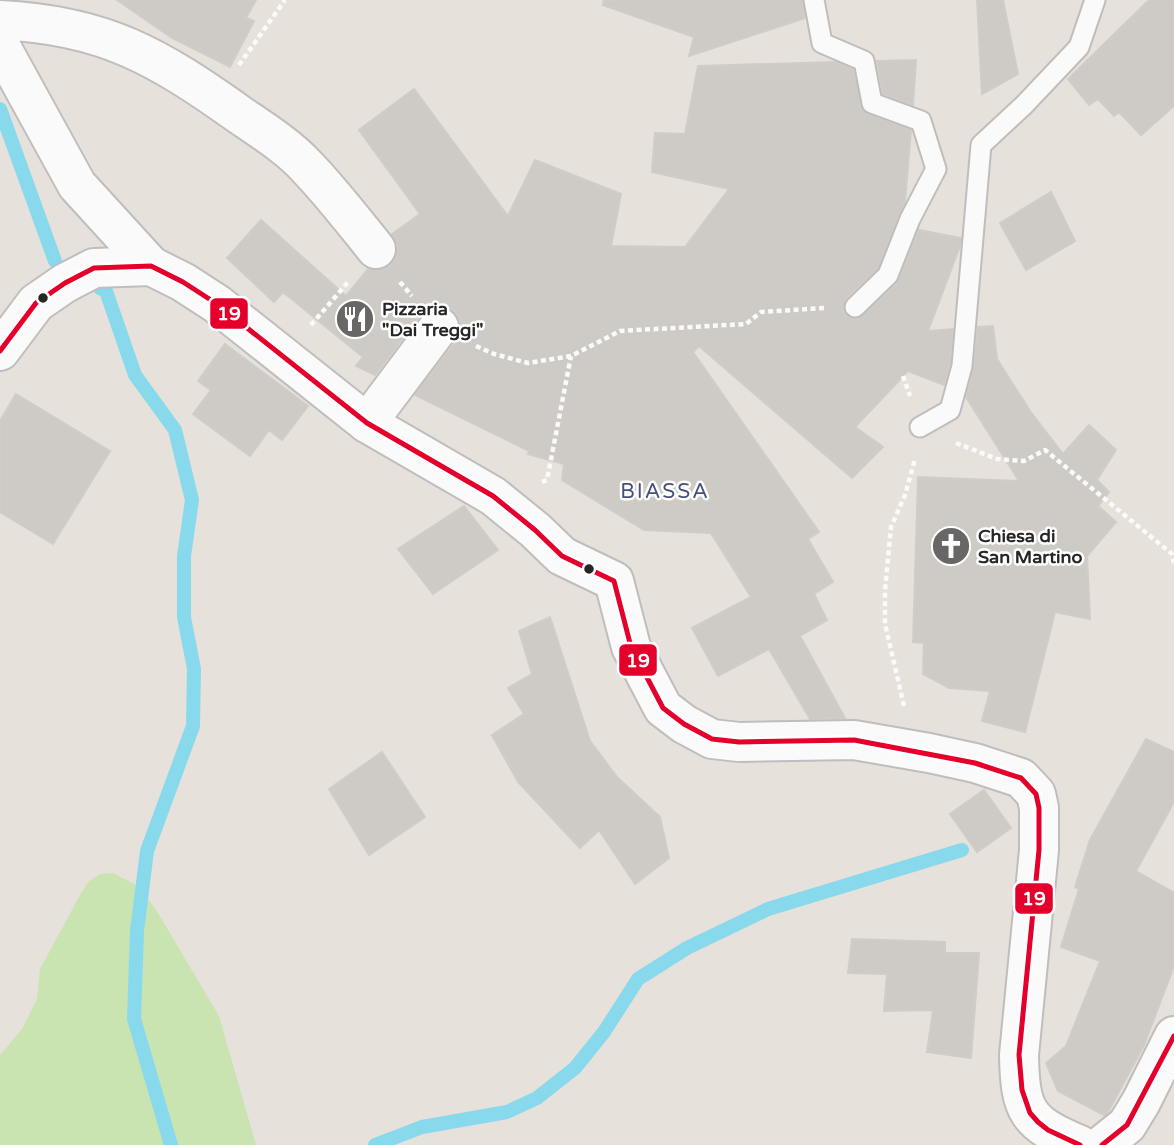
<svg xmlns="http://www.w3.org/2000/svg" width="1174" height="1145" viewBox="0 0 1174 1145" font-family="'Varela Round',sans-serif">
<rect width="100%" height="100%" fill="#e6e1db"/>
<!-- green -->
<path fill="#c9e4b1" d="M113,873L140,887L158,913L219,1016L256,1145H0V1055L22,1029L37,999L40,969L80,895L89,881L100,874Z"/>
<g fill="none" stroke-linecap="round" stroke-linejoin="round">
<!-- stream -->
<path stroke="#89d9ed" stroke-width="14" d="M0,109L55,261
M100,288L106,291L135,375L175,430L192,500L184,556V617L194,669L193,726L147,851L137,931L134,1019L171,1145
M375,1145L422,1127L507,1112L537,1098L575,1068L604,1032L638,979L687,948L768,909L962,850"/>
</g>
<!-- building -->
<path fill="#cecbc7" stroke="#d0ccc7" stroke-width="2" d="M117,0H256L246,18L254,21L230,67L172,38Z
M604,0H802L805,18L689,56L694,37L603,5Z
M977,0H1003L1018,74L982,94Z
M1149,0H1174V106L1141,135L1119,112L1114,116L1098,99L1089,105L1068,79Z
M916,60L913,105L883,94L877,61Z
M836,62L853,70L863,111L911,130L905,201L878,268L846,298L843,304V311L851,319H859L897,284L919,230L961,238L960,246L928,331L953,329L950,364L944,385L908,371L855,427L883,447L852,478L699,346L693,352L819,532L808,539L833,582L814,594L827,620L800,636L845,718L810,719L769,649L718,676L692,628L751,597L711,533L644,530L562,480L564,464L528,454L529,451L415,395L457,340L461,330L459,319L453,310L441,305L430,307L422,313L375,375L356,366L363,357L283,292L274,302L227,258L261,220L346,296L368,269L380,270L390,266L396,257L398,246L392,234L420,214L359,130L414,89L508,216L535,160L621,194L611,246L685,247L729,189L652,172L655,133L685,134L698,66Z
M1051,192L1075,241L1026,270L1000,223Z
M993,326L997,359L1030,411L1063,454L1089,425L1116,450L1097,480L1109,492L1098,506L1116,522L1087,556L1090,619L1055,612L1025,732L982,721L990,691L949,688L923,674L924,643L913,642L918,477L1019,481L966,397L974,367L978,327Z
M225,344L308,406L282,440L269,430L250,456L193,414L211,390L198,381Z
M16,394L110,451L53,544L0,512V421Z
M464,506L498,550L433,594L398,549Z
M550,617L590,741L617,777L660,817L669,858L635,884L599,830L580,848L518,782L492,735L524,714L508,688L532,674L519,631Z
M1146,739L1174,752V802L1136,871L1174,893V966L1144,1045L1108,1112L1104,1115L1058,1091L1046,1063L1066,1046L1100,961L1061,947L1079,889L1075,887L1090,840Z
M382,752L425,817L369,855L329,789Z
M984,790L1011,828L977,852L950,814Z
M852,939L945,942V953H979L971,1058L927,1052L933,1010L884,1011L887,974L848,973Z"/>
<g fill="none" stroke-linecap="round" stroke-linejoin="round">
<!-- lane casing -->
<g stroke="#bfbdbd" stroke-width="23">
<path id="lane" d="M814,0L822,43L864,61L872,103L921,121L936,169L910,219L888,275L855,307
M920,427L950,410L962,366L981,145L1024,105L1079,47L1095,0"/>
</g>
<!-- street casing -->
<g stroke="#bfbdbd" stroke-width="42">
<path id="street" d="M0,20C104,25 157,56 240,115C262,130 289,147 307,167C332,193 354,222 376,249
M0,45L77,185L151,266
M367,423L439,327"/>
</g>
<!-- secondary casing -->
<g stroke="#bfbdbd" stroke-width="42">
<path id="secondary" d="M0,351L36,303L65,283L94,268L151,266L183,282L217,304L367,423L493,496L535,530L562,556L614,581L631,647L663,708L684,724L712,739L739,742L854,740L929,753L975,763L1021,778L1036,794L1039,808V850L1019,1055C1020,1112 1027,1123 1080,1145
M1102,1145L1127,1125L1141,1102L1174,1036"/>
</g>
<!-- path -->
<path stroke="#fbfafa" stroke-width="4.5" stroke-dasharray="5 3.5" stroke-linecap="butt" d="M239,65L285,0
M400,282L412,296
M311,325L349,281
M476,346L494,354L528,363L571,356L620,331L746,324L761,312L824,308
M903,376L910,396
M956,443L997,459L1024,461L1045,450L1172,554L1174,563
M542,482L547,480L571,356
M904,706L885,624V590L891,527L905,495L915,459"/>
<!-- lane -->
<use href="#lane" stroke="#fbfafa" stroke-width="19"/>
<!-- street -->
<use href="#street" stroke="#fbfafa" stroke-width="38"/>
<!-- secondary -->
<use href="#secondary" stroke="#fbfafa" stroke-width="38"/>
<!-- bus-1 casing -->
<g stroke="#fff" stroke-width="10">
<path id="bus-1" d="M0,351L36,303L65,283L94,268L151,266L183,282L217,304L367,423L493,496L535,530L562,556L614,581L631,647L663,708L684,724L712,739L739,742L854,740L975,763L1021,778L1036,794L1039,808V850L1019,1055L1022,1090L1030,1113L1038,1122L1048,1130L1080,1145
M1102,1145L1127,1125L1174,1036"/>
</g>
<!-- bus-1 -->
<use href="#bus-1" stroke="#e4002b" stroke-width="5"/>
</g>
<!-- icons -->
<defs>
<g id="restaurant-disc" transform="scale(2.0125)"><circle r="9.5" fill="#696765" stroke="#fff"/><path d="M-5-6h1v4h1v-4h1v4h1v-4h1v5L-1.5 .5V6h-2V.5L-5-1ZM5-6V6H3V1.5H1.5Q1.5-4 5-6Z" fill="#fff"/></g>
<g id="church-disc" transform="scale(2.0125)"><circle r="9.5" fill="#696765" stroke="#fff"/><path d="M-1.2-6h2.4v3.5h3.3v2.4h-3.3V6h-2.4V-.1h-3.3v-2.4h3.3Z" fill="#fff"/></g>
</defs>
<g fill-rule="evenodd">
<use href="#restaurant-disc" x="355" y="319"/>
<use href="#church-disc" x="951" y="546"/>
</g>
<!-- markers -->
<g fill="#262626" stroke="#fff" stroke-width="2.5">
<circle cx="43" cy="298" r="6"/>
<circle cx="589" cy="569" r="6"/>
</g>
<g text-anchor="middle" stroke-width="5" stroke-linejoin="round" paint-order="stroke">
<!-- poi labels -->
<g font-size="18" font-weight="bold" fill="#262626" stroke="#fff" text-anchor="start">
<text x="382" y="315">Pizzaria<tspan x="382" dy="21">"Dai Treggi"</tspan></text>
<text x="978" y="542">Chiesa di<tspan x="978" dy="21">San Martino</tspan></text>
</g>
<!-- quarter labels -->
<g font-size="21" letter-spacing="2" fill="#455179" stroke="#fff">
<text x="665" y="498">BIASSA</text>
</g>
</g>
<g stroke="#fff" stroke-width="2.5">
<rect x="209" y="297" width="40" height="33" rx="7" fill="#e4002b"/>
<rect x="618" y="643" width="40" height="34" rx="7" fill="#e4002b"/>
<rect x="1014" y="882" width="40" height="33" rx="7" fill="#e4002b"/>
</g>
<g font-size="19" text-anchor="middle" font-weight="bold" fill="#fff">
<text x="229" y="320">19</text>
<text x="638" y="667">19</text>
<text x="1034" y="905">19</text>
</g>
</svg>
